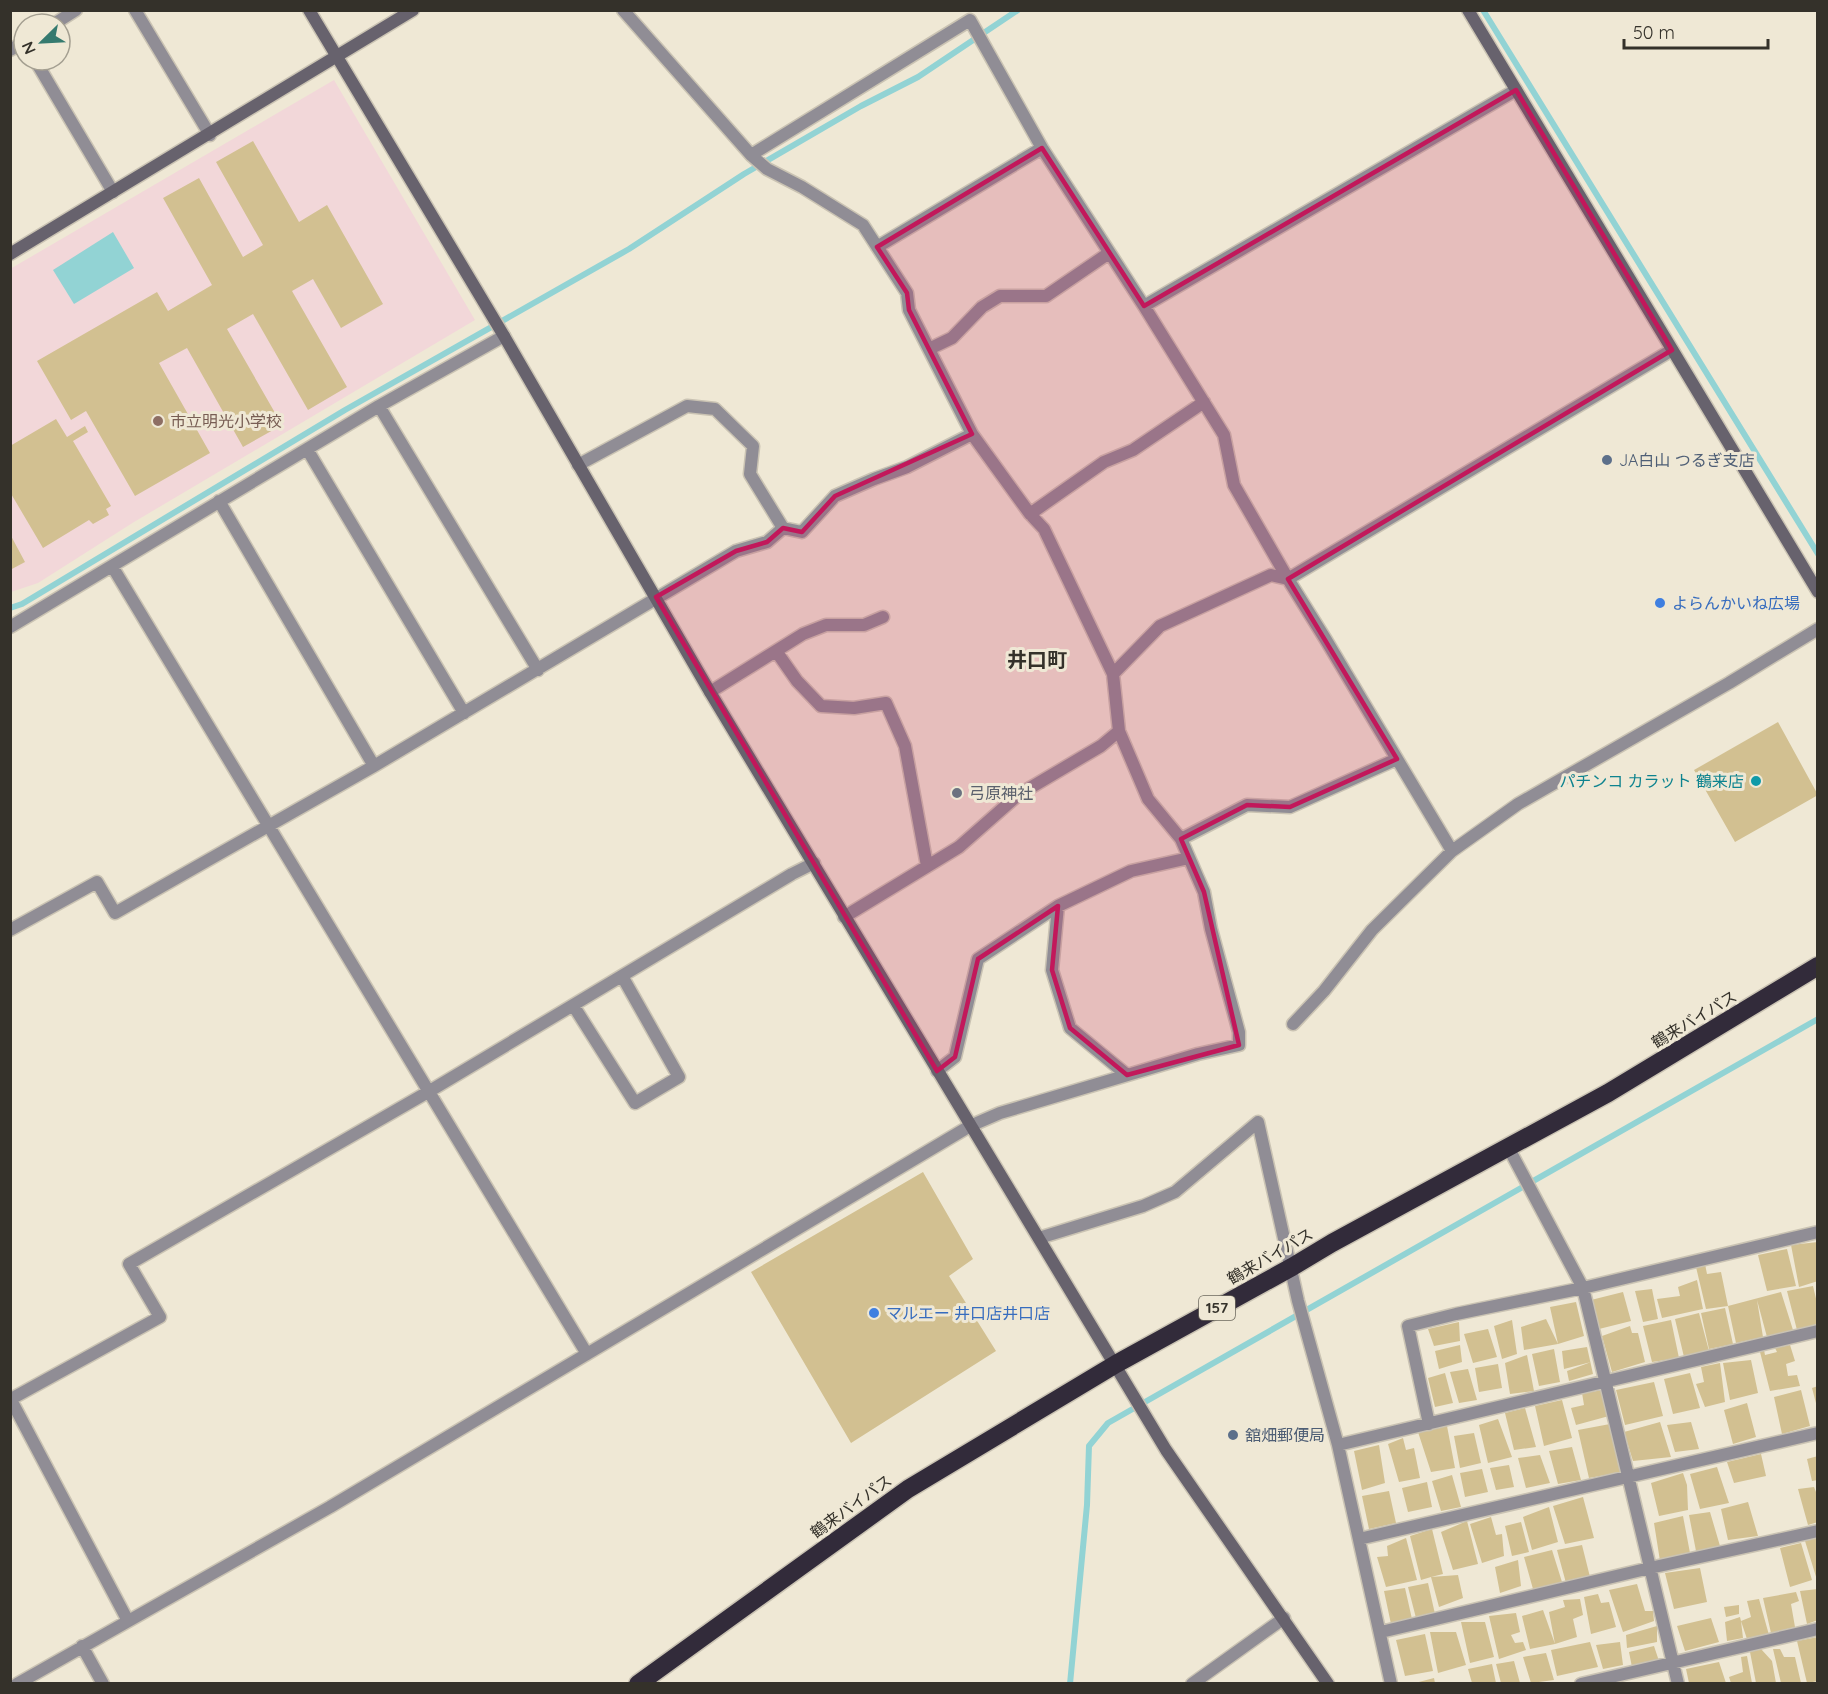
<svg xmlns="http://www.w3.org/2000/svg" width="1828" height="1694" viewBox="0 0 1828 1694" font-family="Quicksand,'Noto Sans JP',sans-serif">
<rect width="100%" height="100%" fill="#efe8d5"/>
<!-- education -->
<path fill="#f2d7d9" d="M334,80L475,320L134,522L38,583L11,592L10,269Z"/>
<!-- water -->
<path fill="#92d3d4" d="M113,232L134,268L74,304L53,270Z"/>
<g fill="none" stroke-linecap="round" stroke-linejoin="round">
<!-- stream -->
<path stroke="#92d3d4" stroke-width="6" d="M1483,10L1818,554
M10,608L22,604L345,410L629,249L744,174L861,106L918,77L1018,10
M1070,1684L1087,1505L1089,1446L1108,1423L1818,1019"/>
</g>
<!-- building -->
<path fill="#d2c091" d="M253,141L299,222L327,205L383,304L341,328L313,279L292,291L347,387L308,410L253,314L227,329L282,425L243,447L187,348L159,363L210,453L135,496L86,411L71,420L37,361L157,292L168,311L212,285L163,198L199,178L243,257L263,245L216,162Z
M56,419L67,437L85,426L88,432L73,441L111,506L106,509L109,515L93,524L89,520L43,548L10,492V446Z
M10,534L25,562L10,570Z
M1778,722L1818,795L1735,842L1694,770Z
M923,1172L973,1259L949,1276L996,1351L851,1443L751,1272Z
M1818,1242V1281L1799,1287L1791,1245Z
M1787,1249L1796,1286L1767,1291L1758,1255Z
M1705,1264L1707,1274L1721,1272L1728,1306L1781,1292L1793,1330L1767,1337L1757,1300L1763,1337L1736,1343L1728,1306L1706,1309L1696,1267Z
M1697,1280L1703,1309L1662,1318L1657,1299L1680,1296L1678,1287Z
M1813,1286L1818,1307V1325L1797,1330L1787,1291Z
M1652,1289L1658,1319L1643,1322L1635,1291Z
M1623,1292L1631,1321L1599,1329L1591,1300Z
M1576,1302L1584,1336L1558,1344L1524,1350L1521,1327L1546,1319L1558,1344L1550,1307Z
M1725,1308L1733,1344L1709,1349L1701,1313Z
M1699,1313L1709,1351L1684,1357L1675,1319Z
M1512,1320L1517,1354L1502,1359L1494,1326Z
M1671,1320L1679,1358L1652,1362L1643,1326Z
M1459,1322L1460,1341L1434,1346L1428,1329Z
M1630,1326L1632,1333H1638L1645,1362L1612,1372L1602,1336Z
M1488,1329L1497,1357L1473,1363L1464,1334Z
M1460,1345L1462,1362L1439,1369L1435,1351Z
M1790,1345L1795,1361L1786,1364L1788,1376L1797,1375L1800,1386L1770,1391L1760,1352L1764,1350L1765,1355L1777,1352L1775,1348Z
M1587,1347L1593,1374L1569,1381L1567,1371L1591,1362L1564,1369L1562,1351Z
M1554,1349L1560,1382L1539,1386L1532,1354Z
M1527,1355L1534,1391L1510,1394L1505,1363Z
M1751,1360L1758,1393L1730,1400L1723,1363Z
M1720,1363L1725,1402L1705,1407L1696,1384L1704,1382L1701,1367Z
M1498,1364L1502,1388L1479,1392L1475,1368Z
M1468,1369L1477,1400L1459,1403L1450,1372Z
M1445,1373L1453,1403L1435,1407L1428,1378Z
M1690,1373L1700,1408L1673,1414L1664,1379Z
M1654,1382L1663,1416L1625,1425L1616,1390Z
M1818,1386V1407H1817L1812,1388Z
M1604,1390L1609,1416L1576,1425L1571,1408L1584,1405L1582,1393Z
M1801,1390L1810,1426L1782,1434L1774,1397Z
M1562,1400L1572,1438L1544,1446L1535,1406Z
M1747,1403L1756,1437L1733,1444L1724,1410Z
M1525,1408L1536,1447L1514,1450L1505,1413Z
M1498,1419L1512,1457L1488,1463L1479,1425Z
M1660,1422L1671,1457L1633,1461L1624,1432Z
M1691,1422L1699,1449L1675,1452L1667,1425Z
M1610,1424L1622,1472L1589,1478L1578,1430Z
M1447,1426L1455,1468L1431,1472L1418,1432Z
M1474,1433L1481,1463L1460,1468L1454,1436Z
M1403,1438L1406,1450L1414,1448L1420,1478L1399,1482L1388,1444Z
M1379,1445L1385,1483L1362,1490L1354,1451Z
M1572,1447L1581,1480L1558,1484L1549,1451Z
M1761,1454L1766,1476L1734,1483L1727,1462Z
M1540,1455L1550,1483L1526,1488L1518,1458Z
M1818,1456V1480L1812,1481L1807,1459Z
M1509,1465L1514,1487L1496,1490L1490,1468Z
M1717,1467L1729,1503L1700,1509L1690,1474Z
M1482,1469L1488,1492L1465,1497L1460,1473Z
M1683,1473L1687,1485L1688,1510L1659,1516L1651,1483Z
M1452,1475L1461,1507L1441,1511L1432,1481Z
M1427,1482L1432,1507L1408,1512L1402,1488Z
M1814,1487L1818,1497V1522L1808,1525L1798,1489Z
M1389,1491L1396,1523L1369,1529L1362,1496Z
M1583,1497L1594,1538L1565,1544L1553,1506Z
M1748,1502L1758,1536L1728,1540L1721,1509Z
M1549,1507L1558,1542L1532,1550L1523,1517Z
M1710,1512L1720,1546L1696,1551L1689,1515Z
M1683,1516L1690,1553L1660,1561L1654,1523Z
M1491,1517L1496,1535L1502,1534L1504,1556L1482,1563L1470,1524Z
M1467,1521L1478,1564L1453,1570L1441,1532Z
M1521,1522L1529,1552L1512,1556L1505,1526Z
M1432,1529L1443,1574L1431,1577L1458,1575L1463,1598L1439,1607L1431,1577L1421,1580L1410,1536Z
M1818,1537V1580H1817L1805,1541Z
M1406,1538L1417,1580L1386,1587L1377,1557L1388,1556L1387,1546Z
M1801,1543L1812,1580L1790,1587L1780,1548Z
M1582,1545L1590,1577L1566,1583L1557,1550Z
M1552,1550L1562,1582L1533,1589L1524,1557Z
M1518,1560L1521,1586L1500,1593L1495,1567Z
M1700,1568L1707,1602L1674,1609L1665,1573Z
M1428,1583L1435,1614L1416,1618L1408,1587Z
M1637,1584L1645,1611H1653L1654,1621L1623,1632L1609,1590Z
M1405,1588L1412,1619L1391,1624L1384,1591Z
M1818,1589V1620L1807,1624L1800,1591Z
M1796,1592L1799,1601L1791,1604L1795,1627L1771,1633L1763,1598Z
M1598,1594L1601,1603L1609,1602L1616,1627L1591,1634L1584,1597Z
M1580,1599L1583,1615L1573,1619L1577,1637L1555,1644L1530,1649L1522,1616L1543,1610L1555,1644L1549,1612L1565,1607L1563,1600Z
M1759,1599L1769,1635L1747,1639L1741,1621L1743,1638L1727,1641L1725,1622L1740,1617L1741,1621L1751,1617L1747,1601Z
M1739,1605V1614L1726,1617L1724,1607Z
M1516,1613L1520,1632L1511,1635L1515,1643L1523,1642L1526,1650L1499,1659L1489,1616Z
M1711,1618L1719,1642L1685,1651L1677,1626Z
M1461,1622H1485L1494,1657L1470,1663Z
M1657,1626V1642L1627,1648L1626,1635Z
M1430,1632H1456L1466,1665L1438,1673Z
M1425,1634L1433,1671L1405,1676L1396,1640Z
M1818,1637V1681L1807,1683L1797,1641Z
M1590,1642L1598,1667L1557,1676L1551,1650Z
M1620,1642L1623,1665L1603,1669L1596,1645Z
M1654,1646L1659,1661L1632,1667L1629,1652Z
M1761,1649L1772,1661L1776,1683H1756L1750,1652Z
M1773,1649H1780L1784,1657H1795L1801,1683H1781Z
M1546,1653L1554,1680L1531,1683L1523,1657Z
M1747,1656L1752,1683H1731L1729,1677L1743,1672L1741,1657Z
M1514,1661L1520,1683H1501L1496,1664Z
M1719,1662L1726,1683H1689L1686,1669Z
M1492,1664L1496,1683H1472L1468,1669Z
M1434,1678L1435,1683H1415Z"/>
<g fill="none" stroke-linecap="round" stroke-linejoin="round">
<!-- street casing -->
<g stroke="#cac3b3" stroke-width="15">
<path id="street" d="M135,10L210,135
M54,24L76,10
M10,50L24,42
M35,60L113,192
M751,155L970,20L1042,148L1144,306L1224,435L1234,485L1288,579L1326,640L1452,851
M877,247L1042,148
M1144,306L1516,90
M929,349L952,338L982,307L1000,296H1046L1109,253
M379,406L538,670
M307,449L464,713
M219,501L374,766
M1030,514L1104,462L1133,450L1204,402
M783,528L802,532L835,496L874,479L907,467L972,434
M112,566L587,1354
M10,627L379,406L504,336
M776,651L797,681L821,706L854,708L886,703L905,746L927,866
M1113,674L1160,626L1271,575L1288,579L1672,350
M710,692L803,634L826,625H864L883,617
M1181,839L1247,805L1290,807L1397,759
M1058,906L1052,970L1070,1028L1127,1075
M844,917L959,847L1018,795L1101,746L1119,731
M10,930L97,882L115,913L374,766L736,551L767,542L783,528L750,474L753,446L715,409L687,406L578,465
M573,1005L635,1103L679,1077L622,976
M1293,1024L1324,991L1372,930L1452,851L1518,804L1729,683L1818,629
M937,1071L955,1057L978,959L1058,906L1131,871L1189,858
M1039,1238L1143,1206L1175,1192L1258,1122L1298,1301L1338,1445L1391,1684
M10,1398L128,1621
M11,1399L160,1317L129,1264L428,1092L792,874L814,863
M1429,1424L1408,1326L1456,1314L1583,1288L1508,1147
M1338,1445L1818,1331
M1359,1539L1818,1433
M1381,1632L1650,1568L1818,1531
M82,1646L103,1684
M17,1684L330,1507L970,1126L1000,1113L1198,1054L1239,1045V1032L1211,929L1204,892L1181,839L1148,799L1119,731L1113,674L1044,529L1030,514L972,434L909,310L907,293L863,225L802,187L767,169L751,155L623,10
M1192,1684L1284,1618
M1581,1684L1818,1629
M1678,1684L1583,1288L1818,1232"/>
</g>
<!-- secondary casing -->
<g stroke="#cac3b3" stroke-width="15">
<path id="secondary" d="M309,10L504,336L710,692L1166,1450L1328,1684
M1468,10L1818,592
M10,254L413,10"/>
</g>
<!-- highway casing -->
<g stroke="#cac3b3" stroke-width="21">
<path id="highway" d="M638,1684L908,1489L1116,1364L1292,1267L1332,1243L1608,1093L1818,966"/>
</g>
<!-- street -->
<use href="#street" stroke="#908d95" stroke-width="12"/>
<!-- secondary -->
<use href="#secondary" stroke="#67626d" stroke-width="12"/>
<!-- highway -->
<use href="#highway" stroke="#322b3a" stroke-width="18"/>
</g>
<!-- marked area -->
<path fill="#c2185b" fill-opacity="0.2" stroke="#c2185b" stroke-width="4.5" stroke-linejoin="round" d="M1516,90L1672,350L1288,579L1397,759L1290,807L1247,805L1181,839L1204,892L1239,1045L1127,1075L1070,1028L1052,970L1058,906L978,959L955,1057L937,1071L656,597L736,551L767,542L783,528L802,532L835,496L972,434L909,310L907,293L877,247L1042,148L1144,306Z"/>
<!-- markers -->
<circle fill="#8d6e63" stroke="#efe8d5" stroke-width="2" cx="158" cy="421" r="6"/>
<g fill="#5c6f8a" stroke="#efe8d5" stroke-width="2">
<circle cx="1607" cy="460" r="6"/>
<circle cx="1233" cy="1435" r="6"/>
</g>
<g fill="#3f7fe0" stroke="#efe8d5" stroke-width="2">
<circle cx="1660" cy="603" r="6"/>
<circle cx="874" cy="1313" r="6"/>
</g>
<circle fill="#0f9aa8" stroke="#efe8d5" stroke-width="2" cx="1756" cy="781" r="6"/>
<circle fill="#6b7280" stroke="#efe8d5" stroke-width="2" cx="957" cy="793" r="6"/>
<g text-anchor="middle" stroke-width="6" stroke-linejoin="round" paint-order="stroke">
<!-- shield labels -->
<rect fill="#efe8d5" stroke="#6c685d" stroke-width="1.5" x="1199" y="1296" width="36" height="24" rx="4.5"/>
<g font-size="15" font-weight="bold" fill="#34312a">
<text x="1217" y="1313">157</text>
</g>
<!-- education labels -->
<g font-size="16" fill="#785e54" stroke="#efe8d5" text-anchor="start">
<text x="170" y="427">市立明光小学校</text>
</g>
<!-- service labels -->
<g font-size="16" fill="#4e5e75" stroke="#efe8d5" text-anchor="start">
<text x="1619" y="466">JA白山 つるぎ支店</text>
<text x="1245" y="1441">舘畑郵便局</text>
</g>
<!-- shop labels -->
<g font-size="16" fill="#366cbe" stroke="#efe8d5" text-anchor="start">
<text x="1672" y="609">よらんかいね広場</text>
<text x="886" y="1319">マルエー 井口店井口店</text>
</g>
<!-- culture labels -->
<g font-size="16" fill="#0d838f" stroke="#efe8d5" text-anchor="end">
<text x="1744" y="787">パチンコ カラット 鶴来店</text>
</g>
<!-- worship labels -->
<g font-size="16" fill="#5b616d" stroke="#efe8d5" text-anchor="start">
<text x="969" y="799">弓原神社</text>
</g>
<!-- street labels -->
<g font-size="16" fill="#34312a" stroke="#efe8d5">
<text transform="translate(1694 1019) rotate(-31)" y="6">鶴来バイパス</text>
<text transform="translate(1270 1256) rotate(-30)" y="6">鶴来バイパス</text>
<text transform="translate(851 1506) rotate(-36)" y="6">鶴来バイパス</text>
</g>
<!-- quarter labels -->
<g font-size="20" font-weight="bold" fill="#34312a" stroke="#efe8d5">
<text x="1037" y="667">井口町</text>
</g>
</g>
<!-- border -->
<rect width="1828" height="1694" fill="none" stroke="#34312a" stroke-width="24"/>
<!-- north arrow -->
<g transform="translate(42 42) rotate(246)"><circle r="28" fill="#efe8d5" stroke="#a49f91" stroke-width="1.5"/>
<path d="M0-4.5L10 22L0 15L-10 22Z" fill="#357a6f"/>
<text y="-9" font-size="16" font-weight="bold" text-anchor="middle" fill="#34312a">N</text>
</g>
<!-- scale -->
<path d="M1624 39v9h144v-9" fill="none" stroke="#34312a" stroke-width="3"/>
<text x="1633" y="39" font-size="18" fill="#34312a" stroke="#efe8d5" stroke-width="4.5" paint-order="stroke">50 m</text>
</svg>
